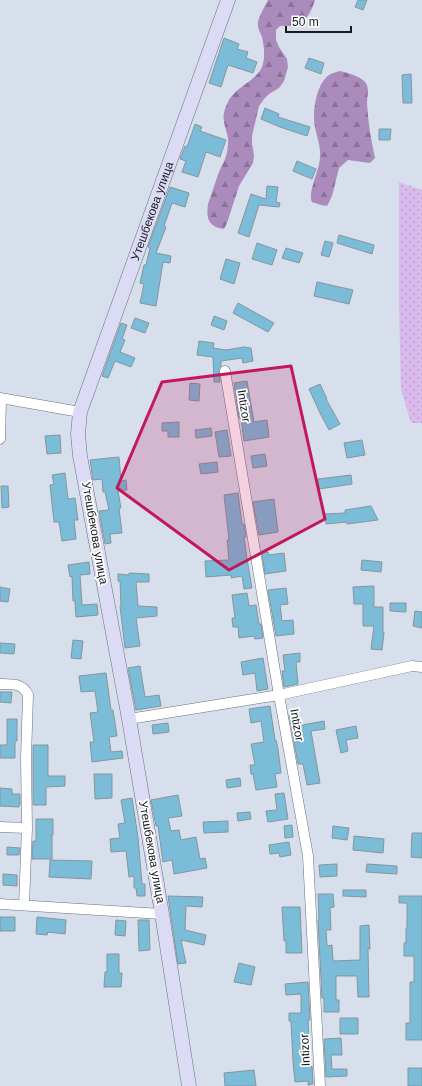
<svg xmlns="http://www.w3.org/2000/svg" width="422" height="1086" viewBox="0 0 422 1086" font-family="Arial,sans-serif">
<defs>
<pattern id="grass-dots" width="8" height="8" patternUnits="userSpaceOnUse"><rect width="8" height="8" fill="#dabaed"/><path d="M2 2h.1M6 6h.1" fill="none" stroke="#ba9fcb" stroke-width="1.8" stroke-linecap="round"/></pattern>
<pattern id="forest-firs" width="22" height="20" patternUnits="userSpaceOnUse"><rect width="22" height="20" fill="#aa8bbb"/><path d="M5 1l3.5 6h-7zM16 11l3.5 6h-7z" fill="#897197"/></pattern>
</defs>
<rect width="100%" height="100%" fill="#d6dfeb"/>
<!-- grass -->
<path fill="url(#grass-dots)" d="M399,182L422,190V423H411L401,389L399,306Z"/>
<!-- forest -->
<path fill="url(#forest-firs)" d="M268,0H315C308,21 302,26 280,26L276,30V40L279,47L287,59L288,67L284,81L279,88L269,94L264,99L259,106L252,136V144L254,155L253,163L239,186L227,223L224,229C208,227 206,218 208,204C212,193 215,183 219,172C222,165 226,159 227,152C228,146 229,140 227,134C224,122 221,117 227,104C234,86 258,82 263,64C265,56 264,45 262,37C260,32 257,28 258,22C259,16 265,6 268,0Z
M340,71C348,73 360,76 365,82C370,87 367,97 367,103C368,122 371,140 375,158L370,163L348,160L339,168L332,196L327,206L321,205L312,202C307,193 320,170 320,157C321,147 317,137 315,127C312,113 316,84 329,75C332,73 336,72 340,71Z"/>
<!-- building -->
<path fill="#7bbcd9" stroke="#87959c" d="M358,0H367L363,10L355,7Z
M224,38L239,44L237,49L248,52L246,58L257,62L253,73L228,65L221,87L209,83Z
M309,58L324,63L321,74L305,68Z
M411,74L412,103H403L402,75Z
M265,108L279,114L278,117L310,127L307,136L280,127L261,119Z
M195,124L202,127L200,131L226,140L220,157L206,152L198,177L182,172L186,161L180,159L185,146L187,147Z
M379,129H391L390,140H379Z
M297,161L316,169L312,179L293,171Z
M267,186L278,187L276,202L280,203L279,207L259,205L249,237L238,233L251,194L266,199Z
M170,187L189,193L185,207L172,203L164,226L166,227L156,253L171,256L170,263L163,262L156,306L140,303L144,284L140,283L144,265H146L150,248L148,247Z
M339,235L374,245L372,254L337,243Z
M325,241L333,243L329,257L321,255Z
M257,243L277,250L272,265L252,259Z
M286,248L303,253L299,263L282,258Z
M226,259L240,263L234,284L220,279Z
M317,282L353,290L349,304L314,296Z
M238,303L274,323L268,332L233,313Z
M214,316L227,321L224,330L211,325Z
M135,318L149,323L145,333L131,328Z
M121,323L127,325L122,339L125,340L120,352L135,358L131,367L115,361L108,378L102,376Z
M199,341L214,343L213,348L226,350L244,347L251,348L253,361L243,363L242,358L221,361V366L219,368V372L220,382H214L213,357L197,355Z
M247,381L254,422L267,420L269,437L244,441L241,418H239L234,383Z
M190,383L200,384L199,401L189,400Z
M320,384L327,399H326L340,424L329,430L321,415L309,389Z
M179,422V437H168V431H162V423Z
M211,428L212,436L196,438L195,430Z
M227,430L231,456L219,457L215,432Z
M60,435L61,453L47,454L45,436Z
M362,440L365,455L347,458L344,443Z
M265,454L267,466L253,468L251,456Z
M119,457L121,481L126,480L127,490L118,491L121,508H119L122,533L110,534L111,543L105,544L99,511L109,510L105,492H103L102,479L93,480L90,460Z
M217,462L218,472L201,474L199,464Z
M65,473L68,499L75,498L78,520H74L76,539L62,541L59,522H54L50,485L54,484L52,475Z
M351,475L352,484L319,489L318,479Z
M1,486H8L9,507L2,508Z
M238,493L242,524H244L246,537H244L247,559L252,588L244,589L242,576L231,578V575L206,577L205,561L229,560L227,540H229L224,495Z
M274,499L278,532L259,535L253,502Z
M371,506L378,520L347,524V522L326,524L325,514L345,513V510Z
M268,552L269,555L284,553L286,571L265,574L262,553Z
M362,560L382,562L381,572L361,570Z
M89,562L90,574L80,575L82,605L97,604L98,615L76,617L75,601H73L72,576L70,577L68,565Z
M129,573L149,574V582H136L138,606L157,607V616L136,618L140,646L125,648L120,606H121L120,581H118V574L129,575Z
M374,586V607H383V632H384L382,650L371,649L374,626H363V604H354L353,587Z
M0,587L10,589L8,602L0,601Z
M286,588L288,604L280,605L282,621L293,620L294,634L276,636L268,590Z
M247,593L249,606L256,605L259,624H261L263,638L255,639L254,636L239,638L238,627H233L232,618H235L232,595Z
M390,603H406V612L390,611Z
M415,611L422,612V628L413,626Z
M73,640L83,641L81,659L71,658Z
M0,643L15,644L14,654L0,653Z
M300,653V662H296L298,684L284,687L282,671H285L283,655Z
M263,658L268,689L257,691L255,673L243,675L241,662Z
M140,666L145,697L159,695L161,706L136,710L128,668Z
M106,673L111,710H113L117,736L109,737L111,752L122,751L123,758L92,762L90,742H94L90,713L98,712L95,691L81,692L79,676Z
M0,692H12L11,703L0,702Z
M270,706L275,740H276L278,749L281,773L275,774L277,787L256,790L253,774H251L250,765H255L251,744L264,742L261,721L251,723L249,709Z
M294,713L296,726L324,721L325,729L311,731L320,783L307,785L303,764H298L289,714Z
M7,719H17V741H15V758H0V745H7Z
M168,723L169,732L153,734L152,725Z
M356,726L358,738L346,740L348,751L341,753L336,730Z
M33,745H48V776H65V786L46,787V805H33Z
M94,774H112V798L95,799Z
M240,778L241,786L227,788L226,780Z
M0,788L12,789V794H20V805H19V807L0,806Z
M284,793L288,819L268,822L266,811L277,810L275,794Z
M178,795L182,816L168,818L171,831L179,830L181,840L196,837L200,859L205,858L207,868L174,874L172,860L163,862L158,826H156L151,800Z
M132,798L138,837L142,884H145V896H137L136,888H134V876L129,877L126,851L111,852L110,839L120,838L118,824L125,823L121,800Z
M250,812L251,819L238,821L237,813Z
M36,819H53V835H52V859H32L33,841H36Z
M228,821V832L204,833L203,822Z
M292,825L293,837L285,838L284,826Z
M333,826L349,828L347,840L332,838Z
M412,833H422V858L411,857Z
M354,836L384,839L383,853L353,850Z
M289,842L291,855L280,857L279,853L270,854L269,845Z
M7,847L20,848L19,855H7Z
M50,860L92,861L91,879L49,877Z
M337,864V876L320,877L319,865Z
M367,864L397,866V874L366,872Z
M3,874L17,875V886L3,885Z
M343,890H366V897L343,896Z
M318,894H333L334,907L330,908L331,930H326L327,946L332,945L333,961L360,960V926L369,925L370,949H368L369,997H358L357,976H336V1000H339V1012H324V998H322L318,920H319Z
M168,896L203,897L202,907L186,906L185,930L206,935L204,945L181,940L186,963L178,964Z
M399,896H422V1040H406V1023H410V982H414V956H404V943H406V928H407V903H399Z
M282,907H300L302,953H286V941H284Z
M0,917H15V931H0Z
M37,917L66,920L65,934L48,932L47,935L36,934Z
M116,920L126,921L125,936L115,935Z
M138,920H149L150,950L139,951Z
M107,954H119V973H122L121,987H104L105,972H107Z
M239,963L255,967L251,985L234,982Z
M308,982L310,1020H308L310,1066H312L313,1084L308,1085V1081L295,1082L293,1062L291,1021H289V1013H301V994L286,995L285,984Z
M340,1018H358V1034H340Z
M341,1038L342,1055H331L332,1069H347V1076L326,1077L324,1039Z
M408,1068H422V1086H408Z
M254,1070L256,1086H225L224,1073Z"/>
<g fill="none" stroke-linecap="round" stroke-linejoin="round">
<!-- minor casing -->
<g stroke="#69717c" stroke-width="11">
<path id="minor" d="M225,371L279,695L308,856L320,1086
M0,398L80,412
M0,439L1,399
M0,684C11,684 23,683 28,695L26,758L27,828L24,905
M129,719L279,695L412,666L422,667
M0,827L27,828
M0,904L162,914"/>
</g>
<!-- secondary casing -->
<g stroke="#69717c" stroke-width="15">
<g id="secondary">
<path id="s1" d="M189,1086L162,914L129,719L80,456L78,434L80,412L228,0"/>
</g>
</g>
<!-- minor -->
<use href="#minor" stroke="#fff" stroke-width="10"/>
<!-- secondary -->
<use href="#secondary" stroke="#dcdbf6" stroke-width="14"/>
</g>
<!-- marked area -->
<path fill="#c2185b" fill-opacity="0.2" stroke="#c2185b" stroke-width="3" stroke-linejoin="round" d="M291,366L325,519L229,570L117,488L162,382Z"/>
<g text-anchor="middle" stroke-width="3.5" stroke-linejoin="round" paint-order="stroke">
<!-- street labels -->
<g font-size="12" fill="#16191d" stroke="#fff">
<text dy="4" stroke="none"><textPath href="#s1" startOffset="897">Утешбекова улица</textPath></text>
<text transform="translate(244 406) rotate(81)" y="4">Intizor</text>
<text transform="translate(95 533) rotate(80)" y="4">Утешбекова улица</text>
<text transform="translate(297 725) rotate(80)" y="4">Intizor</text>
<text transform="translate(152 852) rotate(80)" y="4">Утешбекова улица</text>
<text transform="translate(305 1050) rotate(-93)" y="4">Intizor</text>
</g>
</g>
<!-- scale -->
<path d="M286 26v6h65v-6" fill="none" stroke="#16191d" stroke-width="2"/>
<text x="292" y="26" font-size="12" fill="#16191d" stroke="#ffffff" stroke-width="3" paint-order="stroke">50 m</text>
</svg>
